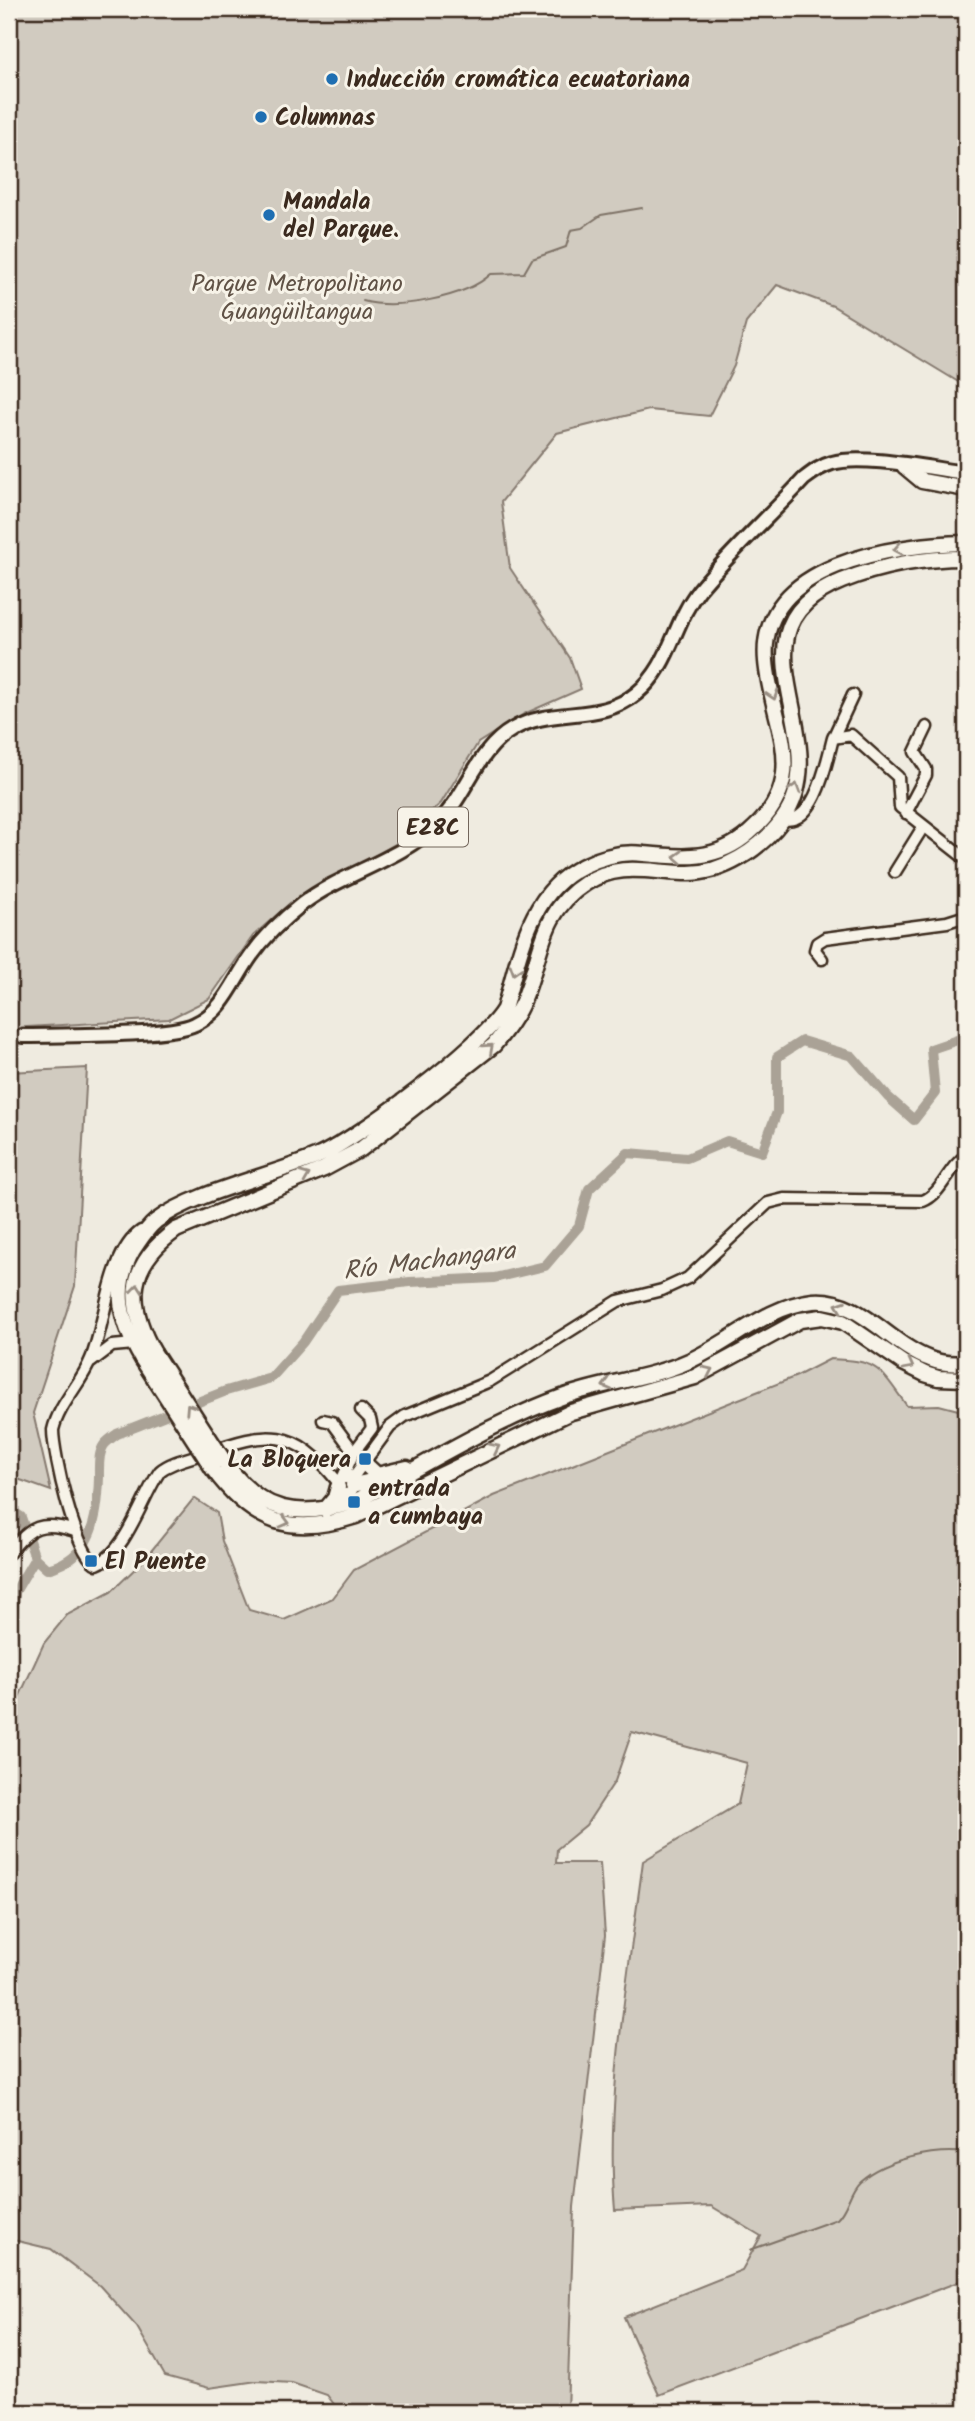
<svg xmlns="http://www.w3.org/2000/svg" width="975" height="2421" viewBox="0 0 975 2421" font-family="Kalam,sans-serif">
<rect width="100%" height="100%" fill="#efebe0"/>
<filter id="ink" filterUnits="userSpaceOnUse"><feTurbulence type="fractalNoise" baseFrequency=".0143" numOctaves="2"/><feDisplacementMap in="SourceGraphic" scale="14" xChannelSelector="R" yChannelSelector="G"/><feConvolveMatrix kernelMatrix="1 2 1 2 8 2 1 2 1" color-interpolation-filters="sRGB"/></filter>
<g filter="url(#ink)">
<!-- green -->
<path fill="#d1cbc0" stroke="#867a6f" stroke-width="2" d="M9,9H966V381L960,383L833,306L777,285L746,323L734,366L709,416L649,410L557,433L501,502L510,568L570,658L581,689L524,714L478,743L441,803L397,843L290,903L253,936L209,999L169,1019L9,1028Z
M87,1068L75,1286L33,1413L51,1491L9,1476V1072Z
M830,1359C879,1361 879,1367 907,1406L939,1405L966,1412V2279L659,2395L624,2317L742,2270L761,2236L711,2206L615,2210C605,2100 629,1971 643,1861L738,1804L747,1763L632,1732L615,1781L586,1825L557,1849L556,1863H600L605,1935L574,2207L567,2412H340L327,2395L292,2383L257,2381L209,2388L165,2376L137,2327L100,2286L51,2249L9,2239V1708L15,1706L44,1643L67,1615L111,1592L143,1561L194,1498L217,1513L222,1541L249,1610L284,1620L333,1598L354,1570L494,1496L797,1376Z"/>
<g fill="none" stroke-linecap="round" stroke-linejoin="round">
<!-- stream -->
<path stroke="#7e7266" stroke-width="2" d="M363,301C397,310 465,298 491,274L524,273L532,259L566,247L571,230L582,228L601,215L642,208
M750,2250L837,2219C848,2209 849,2191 860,2181C885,2159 934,2149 966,2153"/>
<!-- river -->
<path stroke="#aaa296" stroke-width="10" d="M9,1509L21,1517L35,1558
M9,1660L15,1592L35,1558L47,1569C92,1558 98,1518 99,1477C99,1467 98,1453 104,1445C107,1441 113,1437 117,1434L226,1391L271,1378L303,1342L338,1290L410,1282L494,1278L545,1266L579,1226L589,1189L628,1153L687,1158L727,1141L762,1152L777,1112V1057L802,1041L852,1056L888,1097L914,1120L935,1093L931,1049L966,1037"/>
<!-- major-tunnel -->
<path stroke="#cbc4b9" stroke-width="12" stroke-dasharray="12 6" stroke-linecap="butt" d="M9,1032H22"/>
<!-- minor casing -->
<g stroke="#3b2a1e" stroke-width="15">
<path id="minor" d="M833,738L853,695
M906,813L926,775V769L915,752L927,727
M783,819C815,827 827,760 833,738L851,735L898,777L900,807L966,859
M895,872L923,827
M822,959L815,950L817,943L825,938L947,922L966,916
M141,1231C108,1254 106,1323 91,1359C81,1384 59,1404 53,1430C53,1453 76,1558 97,1564C126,1553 143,1495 160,1471C172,1461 191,1458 205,1453C269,1430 293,1427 338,1482
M91,1362L112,1346L134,1344
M323,1420L332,1422L354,1452L342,1479
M354,1452L372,1428L370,1419L361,1410
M337 1486a8 8 0 1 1 16 0a8 8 0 1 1-16 0Z
M351,1480L390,1427L405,1416L490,1381L618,1301L662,1290L688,1278L768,1203L784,1199L923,1201C942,1194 948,1167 966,1156
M9,1553C30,1526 42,1520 75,1531"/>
</g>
<!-- major casing -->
<g stroke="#3b2a1e" stroke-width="18">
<path id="major" d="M22,1036C56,1035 170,1037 195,1024C224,1011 233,981 251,956C265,936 283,919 302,904C344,872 400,861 438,823C467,795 476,750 513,729C552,706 600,724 637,693C671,665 673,623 699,590C731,551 770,516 804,479C813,472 821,466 832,463C862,454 933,469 966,473"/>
</g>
<!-- highway casing -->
<g stroke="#3b2a1e" stroke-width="19">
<path id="highway" d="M904,466L922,481L966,489
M154,1353C125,1302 128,1265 176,1230L324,1169L361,1149L494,1045C505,1031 516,1017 523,1001C543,954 539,913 586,883C618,862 649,872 684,873C722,875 761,849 783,819C841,737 720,630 842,581C882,565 923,558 966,558
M142,1359C121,1323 111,1288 133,1250C140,1240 146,1229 156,1221C194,1192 272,1176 318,1156C360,1137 482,1046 504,1009C520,955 528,893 583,866C603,856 622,851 644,854C683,858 717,861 749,833C814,778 771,724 766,661C757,563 897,544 966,543
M363,1462L377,1475L407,1468
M226,1464C261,1513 297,1519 354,1502C422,1467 490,1423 562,1397C603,1382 649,1379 689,1361C730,1343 767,1306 813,1301C859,1297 890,1345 930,1359C942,1364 954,1364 966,1363
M213,1469C253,1523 291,1537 356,1516L571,1412L695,1377L800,1320L822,1317L843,1322L903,1363L925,1374L938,1378L966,1379
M353,1485L385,1478
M325,1510L335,1498L338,1487"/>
</g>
<!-- minor -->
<use href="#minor" stroke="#f7f3e8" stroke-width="10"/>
<!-- major -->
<use href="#major" stroke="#f7f3e8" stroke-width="12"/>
<!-- highway -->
<use href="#highway" stroke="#f7f3e8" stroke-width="14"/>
<!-- highway-bridge casing -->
<g stroke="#3b2a1e" stroke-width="19" stroke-linecap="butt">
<path id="highway-bridge" d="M154,1353L226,1464
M142,1359L213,1469"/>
</g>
<!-- highway-bridge -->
<use href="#highway-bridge" stroke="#f7f3e8" stroke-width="14"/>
</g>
<!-- one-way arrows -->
<defs><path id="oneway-chevron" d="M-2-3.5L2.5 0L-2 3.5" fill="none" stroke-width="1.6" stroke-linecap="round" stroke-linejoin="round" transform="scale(1.75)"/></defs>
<g stroke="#998e83">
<use href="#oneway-chevron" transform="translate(898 549) rotate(170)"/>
<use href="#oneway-chevron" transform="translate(773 695) rotate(72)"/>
<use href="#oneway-chevron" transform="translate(795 788) rotate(-73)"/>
<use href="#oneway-chevron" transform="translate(678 857) rotate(-177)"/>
<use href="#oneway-chevron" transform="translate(515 970) rotate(107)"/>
<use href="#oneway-chevron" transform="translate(489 1048) rotate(-42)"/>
<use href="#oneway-chevron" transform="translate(305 1176) rotate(-22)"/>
<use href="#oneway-chevron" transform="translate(137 1289) rotate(-84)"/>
<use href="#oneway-chevron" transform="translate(840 1306) rotate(-160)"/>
<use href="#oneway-chevron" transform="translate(909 1365) rotate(28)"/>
<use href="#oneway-chevron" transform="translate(708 1371) rotate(-25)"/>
<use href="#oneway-chevron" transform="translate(607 1385) rotate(165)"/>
<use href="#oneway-chevron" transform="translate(190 1408) rotate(-123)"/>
<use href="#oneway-chevron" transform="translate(495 1448) rotate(-26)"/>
<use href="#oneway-chevron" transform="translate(285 1522) rotate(15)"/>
</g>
</g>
<!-- markers -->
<g fill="#1f6fb2" stroke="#f7f3e8" stroke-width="2.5">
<circle cx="332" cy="79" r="7"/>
<circle cx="261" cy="117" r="7"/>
<circle cx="269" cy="215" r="7"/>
<rect x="358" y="1452" width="14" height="14" rx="3.5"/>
<rect x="347" y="1495" width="14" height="14" rx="3.5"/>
<rect x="84" y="1554" width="14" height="14" rx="3.5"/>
</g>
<g text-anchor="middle" stroke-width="6" stroke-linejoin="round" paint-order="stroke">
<!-- shield labels -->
<rect fill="#f7f3e8" stroke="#73665b" stroke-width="2" x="398" y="807.5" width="70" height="39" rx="5"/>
<g font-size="23" font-weight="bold" fill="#3b2a1e">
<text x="433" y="835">E28C</text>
</g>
<!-- poi labels -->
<g font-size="24" font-weight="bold" fill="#3b2a1e" stroke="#f7f3e8" text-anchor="start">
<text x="346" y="87">Inducción cromática ecuatoriana</text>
<text x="275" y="125">Columnas</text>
<text x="283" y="209">Mandala<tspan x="283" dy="28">del Parque.</tspan></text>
<text x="351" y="1467" text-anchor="end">La Bloquera</text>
<text x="368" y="1496">entrada<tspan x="368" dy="28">a cumbaya</tspan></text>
<text x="105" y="1569">El Puente</text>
</g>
<!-- park labels -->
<g font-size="24" fill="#605246" stroke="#f7f3e8">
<text x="297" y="291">Parque Metropolitano<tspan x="297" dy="28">Guangüiltangua</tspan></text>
</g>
<!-- water labels -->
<g font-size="26" font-style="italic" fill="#625448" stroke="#f7f3e8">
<text transform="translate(429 1260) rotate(-7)" y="9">Río Machangara</text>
</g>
</g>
<!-- margin -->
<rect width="975" height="2421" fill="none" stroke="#f7f3e8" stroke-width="35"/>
<rect x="18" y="18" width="940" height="2386" fill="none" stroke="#3b2a1e" stroke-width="2.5" filter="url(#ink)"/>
</svg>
